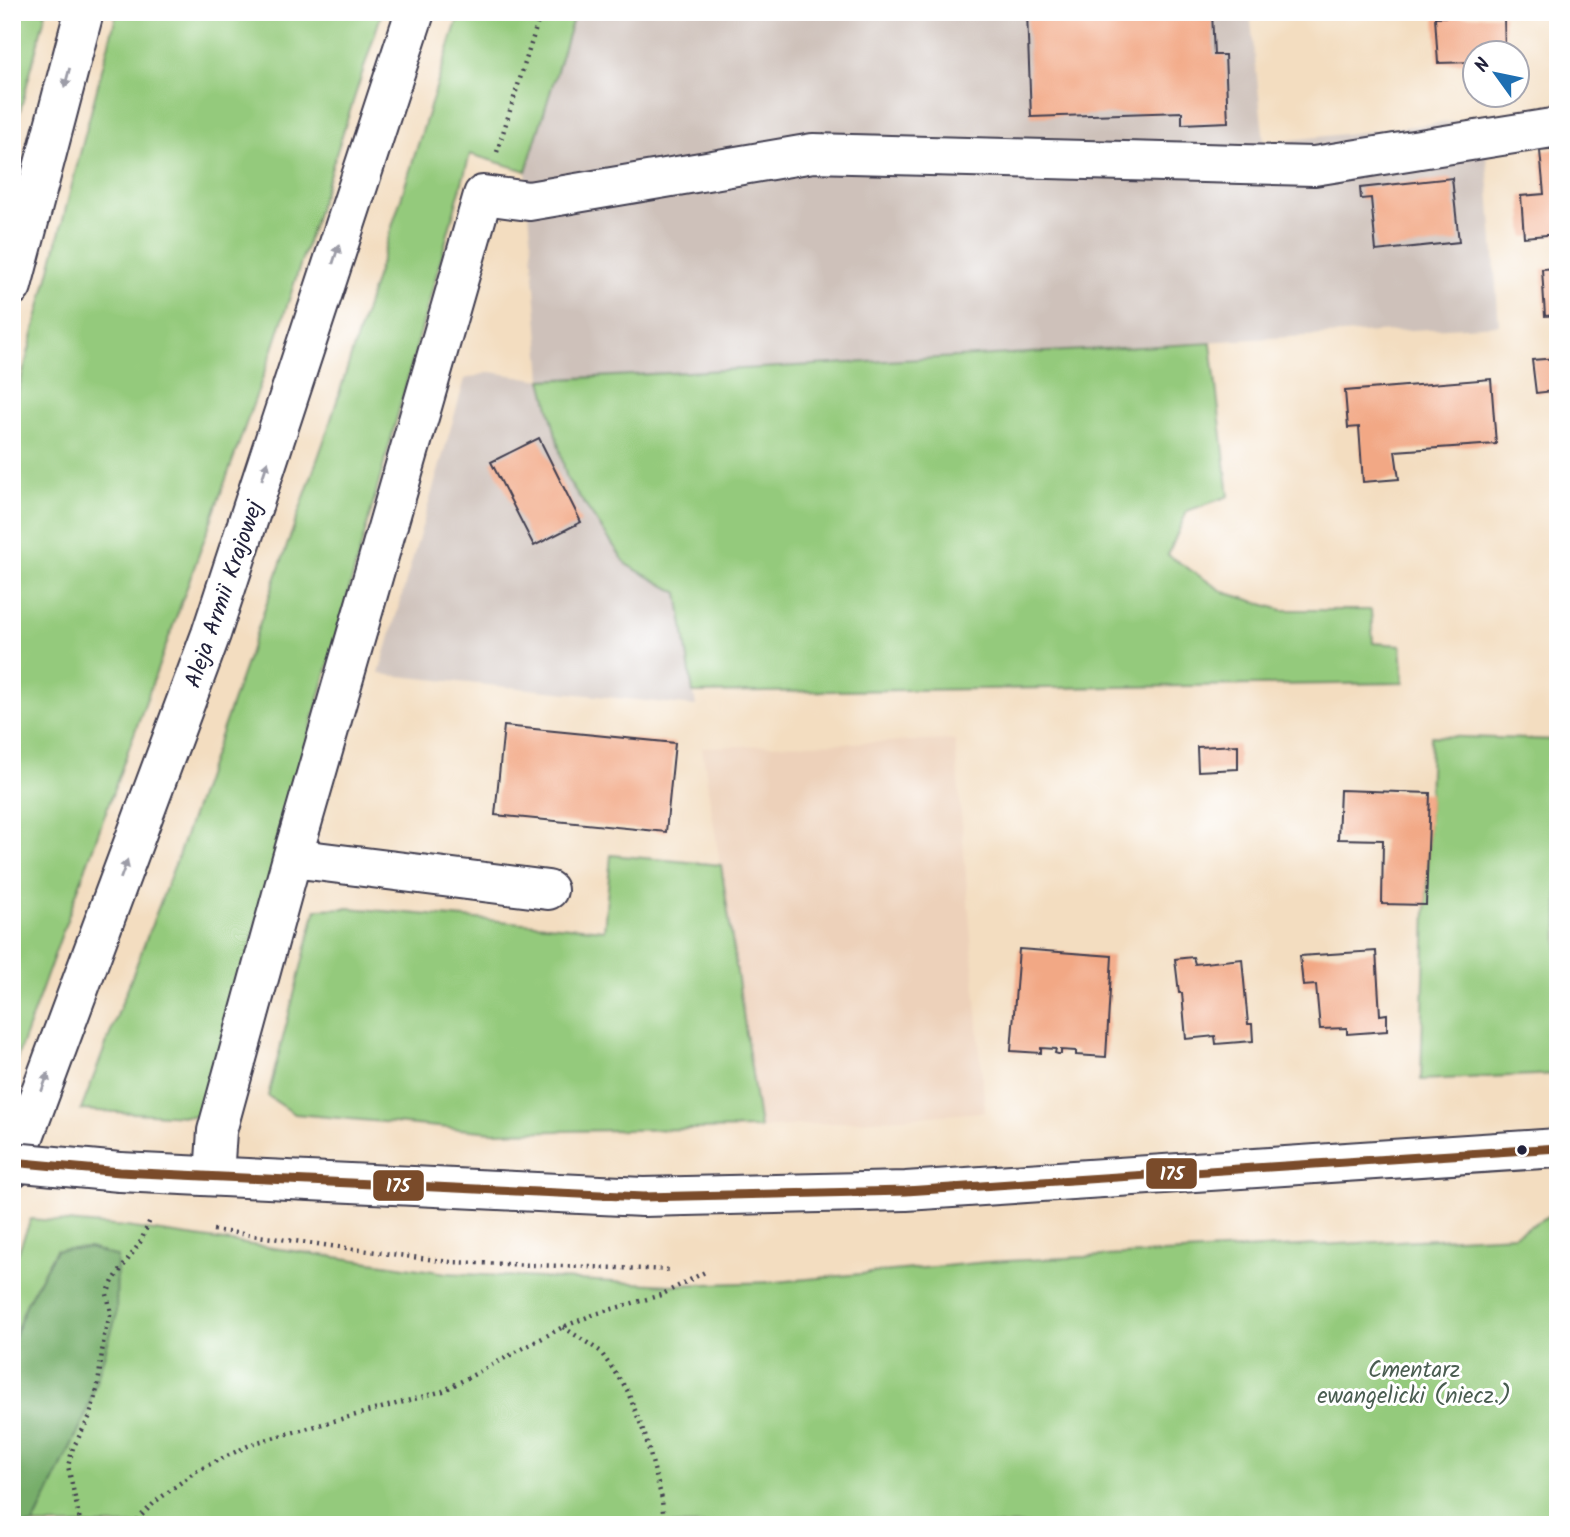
<svg xmlns="http://www.w3.org/2000/svg" width="1570" height="1537" viewBox="0 0 1570 1537" font-family="Kalam,sans-serif">
<rect width="100%" height="100%" fill="#fff"/>
<filter id="ink" filterUnits="userSpaceOnUse"><feTurbulence type="fractalNoise" baseFrequency=".0143" numOctaves="2"/><feDisplacementMap in="SourceGraphic" scale="14" xChannelSelector="R" yChannelSelector="G"/><feConvolveMatrix kernelMatrix="1 2 1 2 8 2 1 2 1" color-interpolation-filters="sRGB"/></filter>
<filter id="wash" filterUnits="userSpaceOnUse"><feTurbulence type="fractalNoise" baseFrequency=".00686" numOctaves="4" result="noise"/><feDisplacementMap in="SourceGraphic" scale="28" xChannelSelector="R" yChannelSelector="G"/><feGaussianBlur stdDeviation="1.57" result="paint"/><feColorMatrix in="noise" values="0 0 0 0 0 0 0 0 0 0 0 0 0 0 0 0 0 1.4 0 .05"/><feComposite in="paint" operator="in"/></filter>
<g filter="url(#wash)">
<rect width="100%" height="100%" fill="#f3ddc0"/>
<!-- built -->
<path fill="#edd1ba" d="M955,740L985,1112L760,1128L702,747Z"/>
<!-- industrial -->
<path fill="#cec1ba" d="M575,12H1250L1264,143L1484,118L1499,325L543,380L567,479L627,565L678,592L696,706L379,674L465,379L491,372L542,380L526,171Z"/>
<!-- green -->
<path fill="#94ca7b" stroke="#5b765b" stroke-width="2" d="M12,12H46L12,142Z
M117,12H382L273,349L12,1072V415Z
M460,12H575L526,171L470,154L203,1117L81,1110L178,856L327,432Z
M1211,343L1229,496L1187,511L1168,555L1224,592L1282,610H1371L1373,643L1401,645L1404,683L693,693L678,593L627,565L567,479L542,380Z
M1431,736L1558,740V1074L1421,1080Z
M611,855L721,865L760,1128L493,1132L295,1114L268,1096L316,909L349,908L604,930Z
M1558,1211V1525H33L85,1417L56,1250L27,1303L12,1343V1268L31,1219L126,1227L447,1273L671,1285L776,1282L987,1262L1514,1235Z"/>
<!-- forest -->
<path fill="#77ae6b" stroke="#4c6853" stroke-width="2" d="M89,1248L117,1257L116,1317L85,1417L33,1525H12V1343L27,1303L56,1250Z"/>
<g id="blocks">
<!-- building -->
<path fill="#f2a885" d="M1027,12H1212L1214,55H1225L1228,122L1182,124V112L1031,117Z
M1504,15L1505,52H1476V62L1438,63L1435,17Z
M1558,149V234L1524,237L1521,196L1544,194L1540,151Z
M1452,178L1459,242L1376,251L1371,198L1361,199L1360,188Z
M1558,268V315L1545,316L1542,269Z
M1558,358V439H1556L1553,391L1536,393L1532,360Z
M1491,379L1496,444L1395,451L1399,479L1363,482L1359,427L1348,428L1345,391Z
M539,438L581,522L534,546L491,462Z
M504,726L675,743L666,832L495,815Z
M1238,745V769L1198,771L1197,747Z
M1340,790L1430,793L1426,905L1382,904L1383,840L1338,839Z
M1019,949L1112,956L1106,1057L1076,1055V1051L1061,1050V1054H1058L1055,1053L1056,1049L1041,1048V1053L1011,1051Z
M1376,951L1380,1015L1387,1014V1031L1347,1034V1028L1320,1029L1316,985L1303,986L1300,956Z
M1193,957L1195,964L1242,959L1248,1024H1252L1253,1041L1216,1044L1215,1036L1186,1039L1182,993H1179L1175,959Z"/>
</g>
</g>
<g filter="url(#ink)">
<use href="#blocks" fill-opacity="0" stroke="#413e4f" stroke-width="2"/>
<g fill="none" stroke-linecap="round" stroke-linejoin="round">
<!-- minor casing -->
<g stroke="#413e4f" stroke-width="42">
<path id="minor" d="M292,858L548,890
M120,1172L643,1197L906,1191L1558,1148
M214,1176L217,1131L292,858L483,195L529,201L813,153L1314,166L1558,127"/>
</g>
<!-- major casing -->
<g stroke="#413e4f" stroke-width="42">
<path id="major" d="M12,286L84,12
M12,1169L211,634L415,12"/>
</g>
<!-- path -->
<path stroke="#413e4f" stroke-width="4.5" stroke-dasharray="2 5" stroke-linecap="butt" d="M497,152L541,12
M213,1230L450,1262L672,1270
M563,1327L600,1351L627,1390L645,1435L662,1499L664,1525
M81,1525L68,1466L73,1448L90,1416L98,1385L104,1336L111,1312L107,1294L113,1281L141,1241L150,1220
M132,1525L155,1502L196,1471L254,1443L443,1391L563,1327L595,1314L661,1295L707,1271"/>
<!-- minor -->
<use href="#minor" stroke="#fff" stroke-width="38"/>
<!-- major -->
<use href="#major" stroke="#fff" stroke-width="38"/>
<!-- minor-bridge casing -->
<g stroke="#413e4f" stroke-width="42" stroke-linecap="butt">
<path id="minor-bridge" d="M12,1162L120,1172"/>
</g>
<!-- minor-bridge -->
<use href="#minor-bridge" stroke="#fff" stroke-width="38"/>
<!-- bus-1 casing -->
<g stroke="#fff" stroke-width="14">
<path id="bus-1" d="M12,1162L120,1172L643,1197L906,1191L1558,1148"/>
</g>
<!-- bus-1 -->
<use href="#bus-1" stroke="#7a4b2a" stroke-width="9"/>
</g>
<!-- one-way arrows -->
<defs><path id="oneway-solid" d="M-6-.8H1V-3.2L6.5 0L1 3.2V.8H-6Z" transform="scale(1.75)"/></defs>
<g fill="#9c9ca7">
<use href="#oneway-solid" transform="translate(67 78) rotate(105)"/>
<use href="#oneway-solid" transform="translate(336 254) rotate(-72)"/>
<use href="#oneway-solid" transform="translate(265 470) rotate(-72)"/>
<use href="#oneway-solid" transform="translate(124 869) rotate(-70)"/>
<use href="#oneway-solid" transform="translate(45 1082) rotate(-70)"/>
</g>
</g>
<!-- markers -->
<circle fill="#22223b" stroke="#fff" stroke-width="2.5" cx="1522" cy="1150" r="6"/>
<g text-anchor="middle" stroke-width="6" stroke-linejoin="round" paint-order="stroke">
<!-- street labels -->
<g font-size="23" fill="#22223b" stroke="#fff">
<text transform="translate(223 594) rotate(-71)" y="8">Aleja Armii Krajowej</text>
</g>
<!-- park labels -->
<g font-size="23" fill="#4a5d51" stroke="#fff">
<text x="1414" y="1377">Cmentarz<tspan x="1414" dy="26">ewangelicki (niecz.)</tspan></text>
</g>
</g>
<g stroke="#fff" stroke-width="2.5">
<rect x="1145" y="1157" width="53" height="33" rx="7" fill="#7a4b2a"/>
<rect x="372" y="1169" width="53" height="33" rx="7" fill="#7a4b2a"/>
</g>
<g font-size="19" text-anchor="middle" font-weight="bold" fill="#fff">
<text x="1172" y="1180">175</text>
<text x="398" y="1192">175</text>
</g>
<!-- margin -->
<rect width="1570" height="1537" fill="none" stroke="#fff" stroke-width="42"/>
<!-- north arrow -->
<g transform="translate(1496 74) rotate(303)"><circle r="33" fill="#ffffff" stroke="#a7a7b1" stroke-width="2"/>
<path d="M0-5L12 26L0 18L-12 26Z" fill="#1f6fb2"/>
<text y="-10" font-size="19" font-weight="bold" text-anchor="middle" fill="#22223b">N</text>
</g>
</svg>
